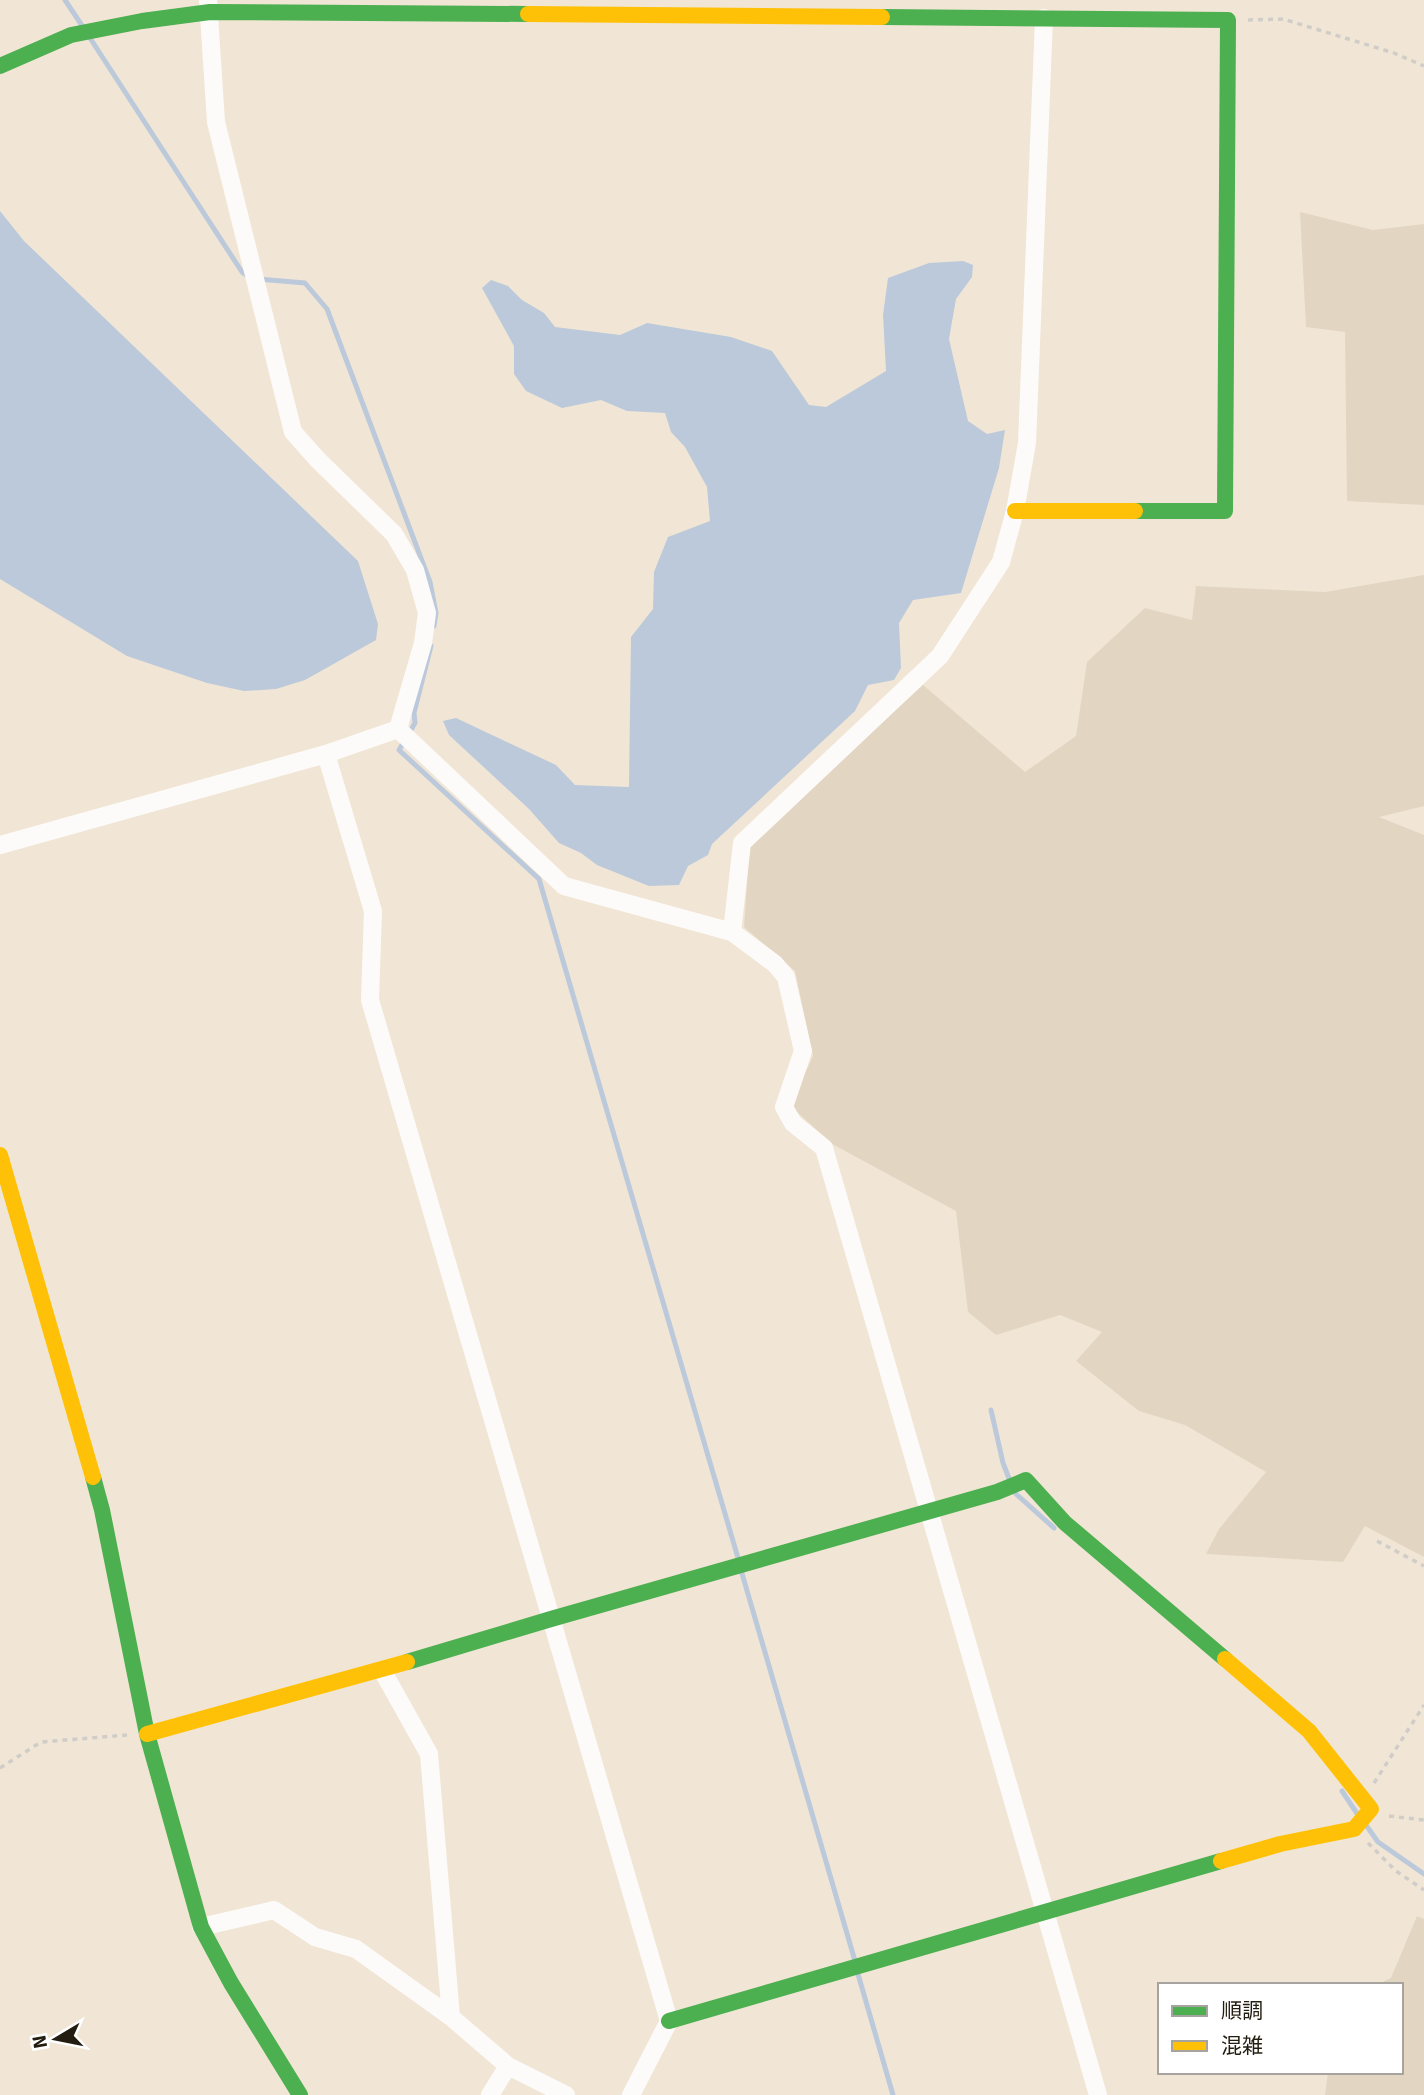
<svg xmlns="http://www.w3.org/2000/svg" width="1424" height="2095" viewBox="0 0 1424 2095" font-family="Signika,'Noto Sans JP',sans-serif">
<rect width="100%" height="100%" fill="#f1e6d5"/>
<!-- green -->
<path fill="#e2d6c2" d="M1300,212L1373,230L1424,224V505L1347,501L1345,332L1306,327Z
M1424,575V806L1379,817L1424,835V1557L1365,1526L1343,1562L1206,1554L1219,1529L1266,1472L1185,1425L1139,1411L1076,1361L1102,1332L1060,1315L996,1335L968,1312L956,1211L834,1145L790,1106L813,1056L795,971L744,927L750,842L923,685L1025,772L1076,736L1087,662L1145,608L1192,620L1196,586L1325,592Z
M1417,1916L1424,1919V2095H1325L1328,2072H1401V1985H1376L1391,1978Z"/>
<!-- water -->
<path fill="#bbc9db" d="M0,211L24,241L358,561L378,624L376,640L305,680L276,689L244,691L207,683L127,656L0,579Z
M963,261L973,265L972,277L956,299L949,339L968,421L987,434L1005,430L999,468L961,593L913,600L899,623L901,668L894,680L868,685L855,711L712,844L708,855L688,866L679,885L649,886L597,865L581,853L559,843L529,809L449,735L443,721L456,718L556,765L575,785L629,787L631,637L653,609L654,572L668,537L710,521L707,487L685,447L671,432L665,413L627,411L601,400L562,408L526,391L514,374V346L482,288L491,280L508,286L522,300L544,313L555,327L620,335L647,323L731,337L772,351L809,405L826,407L886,371L883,315L888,278L929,263Z"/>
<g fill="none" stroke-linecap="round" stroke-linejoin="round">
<!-- stream -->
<path stroke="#bbc9db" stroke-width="5" d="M65,0L83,27
M90,38L242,272L249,277
M258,279L305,283L327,309L430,582L436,613L434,626
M431,646L414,713L415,723L399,750L539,879L738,1558
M991,1410L1003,1463L1010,1481
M1015,1493L1054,1528
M741,1570L855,1961
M1342,1791L1358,1815
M1366,1825L1378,1842L1424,1874
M858,1974L893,2095"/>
<!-- path -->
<path stroke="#d0cdc8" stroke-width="3.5" stroke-dasharray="5 5" stroke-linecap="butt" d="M1248,20L1283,19L1394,53L1424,66
M1377,1541L1424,1566
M0,1768L41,1742L127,1735
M1374,1783L1424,1705
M1389,1816L1424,1820
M1368,1843L1396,1871L1424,1890"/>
<!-- street -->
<path stroke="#fdfbf9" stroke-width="18" d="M208,0L216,122L293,432L318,460L394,534L415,570L427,613L423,643L398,729
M398,729L564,886L732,932L775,964L786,977L803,1051L784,1107L793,1123L824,1148L1098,2095
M326,754L373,911L370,1000L669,2021L631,2095
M0,845L326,754L398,729
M732,932L742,843L940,656L1001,562L1015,511L1027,443L1044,18
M382,1670L429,1754L451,2017
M201,1927L274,1910L315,1937L356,1949L451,2017L508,2066L566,2095
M490,2095L508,2066"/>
<!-- fast -->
<path stroke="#4caf50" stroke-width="16" d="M882,17L1228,20L1225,511H1135
M0,66L71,35L142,21L210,12L528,14
M93,1477L102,1510L147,1734L201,1927L231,1983L300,2095
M407,1662L551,1619L997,1492L1026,1480L1065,1523L1225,1659
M669,2021L1221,1861"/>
<!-- slow -->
<path stroke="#ffc107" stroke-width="16" d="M528,14L882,17
M1015,511H1135
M0,1155L93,1477
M147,1734L407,1662
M1221,1861L1280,1844L1354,1829L1371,1809L1309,1731L1225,1659"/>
</g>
<!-- legend -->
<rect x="1158" y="1983" width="245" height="91" fill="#ffffff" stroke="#a7a49f" stroke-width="2"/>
<rect x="1172" y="2006" width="35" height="10" fill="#4caf50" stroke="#a7a49f" stroke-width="2"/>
<text x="1221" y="2018" font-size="21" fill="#231c10">順調</text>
<rect x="1172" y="2041" width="35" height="10" fill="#ffc107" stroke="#a7a49f" stroke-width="2"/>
<text x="1221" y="2053" font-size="21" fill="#231c10">混雑</text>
<!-- north arrow -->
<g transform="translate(56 2039) rotate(260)" stroke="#ffffff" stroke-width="5" paint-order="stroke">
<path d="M0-5L12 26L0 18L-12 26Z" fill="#231c10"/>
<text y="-10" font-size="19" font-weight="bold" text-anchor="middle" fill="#231c10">N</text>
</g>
</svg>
